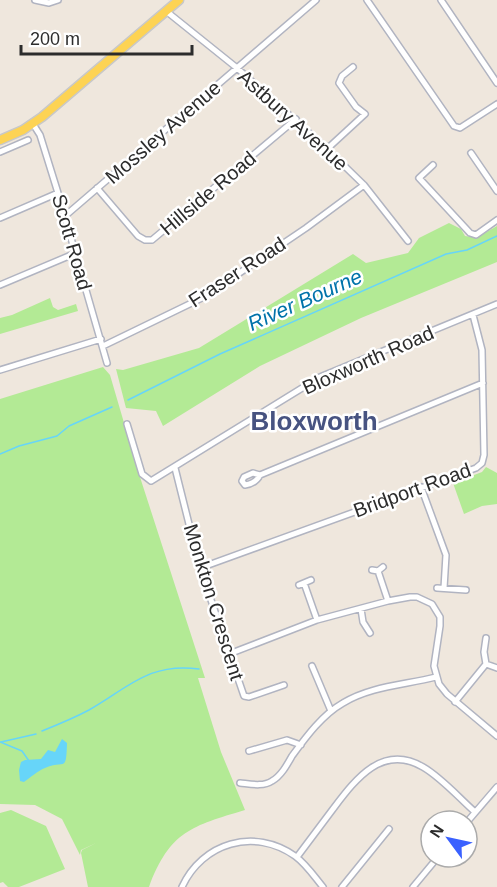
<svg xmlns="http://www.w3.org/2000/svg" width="497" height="887" viewBox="0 0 497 887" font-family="Helvetica,sans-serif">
<rect width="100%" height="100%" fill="#efe7dd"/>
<!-- green -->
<path fill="#b3ea95" d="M449,223L461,229L465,236C478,239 486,232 497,226V262L361,318L260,366L163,426L156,411L126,408L116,369L123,370L199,348L353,254L366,263L408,253L419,238Z
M50,298L53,307L58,310L76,304L78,311L0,334V318L12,315Z
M103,367L110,375L139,474L205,678H198L221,752L245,810C192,826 170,831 149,887H88L81,853L82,850L96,843L81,850L80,855L62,819L35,805L0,804V399Z
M486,467L497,473V504L482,506L464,514L453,483L482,472Z
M11,810L46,826L65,869L19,887H8L3,882L0,883V813Z"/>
<!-- water -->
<path fill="#67d5f9" d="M62,739L67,743C66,774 65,759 45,768C37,771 30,778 24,782L20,781L19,770L21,762L25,760L41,759L48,750L55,752Z"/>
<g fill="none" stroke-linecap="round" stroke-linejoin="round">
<!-- stream -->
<path stroke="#67d5f9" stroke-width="1.5" d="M128,400L220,354L446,254L467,250L497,236
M0,454L19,446L57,436L69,426L112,407
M42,731C57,725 74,718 89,710C128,688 149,662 199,669
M0,742L22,751L29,761
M1,742L36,734"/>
<!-- minor casing -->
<g stroke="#b1b4c1" stroke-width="8">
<path id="minor" d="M35,0L49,3L58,0
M367,0L454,126L460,128L497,104
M441,0L497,83
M166,11L237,68L327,149L364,185L408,241
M33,124L40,135L58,193L107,363
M327,149L365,114L356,107L339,83L342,76L353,67
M0,152L28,140
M471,153L497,191
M433,165L419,178L470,233L476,235L497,220
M97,188L138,236L145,240H152L296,119
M65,216L316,0
M0,218L58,193
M0,285L76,253
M103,346L204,297L306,228L364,185
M0,370L101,339
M127,424L142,474L151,481L320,377L497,304
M175,468L200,568L244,696L249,697L284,685
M260,475L253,473L244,477L242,481L245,485C252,484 257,481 260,475L483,383
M421,487L446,555L444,588
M200,568L476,468L482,463L484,455L482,350L473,315
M372,570L378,571L383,567
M378,571L388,601
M304,583L317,620
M299,585L311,580
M437,588L466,590
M361,609L363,622L370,633
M486,638L484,652L486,664
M229,654L317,620L388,601L410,597H417L432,604L440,617V626L434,666L439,684L447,694L497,736
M312,666L331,711
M455,702L486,664L497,668
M249,751L287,740L301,745
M240,783C250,784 263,787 272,781C281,776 287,765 292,756C306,737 322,715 343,703C371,686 405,685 436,677
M467,822L497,787
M297,857C309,841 321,825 333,809C355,780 382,743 423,767C442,778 459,798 475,812
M182,887C202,843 254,827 295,856C306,864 314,876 323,887
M342,887L389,829
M413,887L438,857"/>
</g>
<!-- primary casing -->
<g stroke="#c8c8c8" stroke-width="11">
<path id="primary" d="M0,140L23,130L42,117L179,0"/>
</g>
<!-- minor -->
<use href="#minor" stroke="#fff" stroke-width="5"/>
<!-- primary -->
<use href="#primary" stroke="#fdd354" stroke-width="8"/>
</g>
<g text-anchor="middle" stroke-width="5" stroke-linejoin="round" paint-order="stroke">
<!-- street labels -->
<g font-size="20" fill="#2c2c2c" stroke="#fff">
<text transform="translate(293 120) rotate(42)" y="7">Astbury Avenue</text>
<text transform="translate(163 132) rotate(-41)" y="7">Mossley Avenue</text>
<text transform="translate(208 193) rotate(-40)" y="7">Hillside Road</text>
<text transform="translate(72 242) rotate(74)" y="7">Scott Road</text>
<text transform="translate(237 272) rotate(-33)" y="7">Fraser Road</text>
<text transform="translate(368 360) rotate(-24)" y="7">Bloxworth Road</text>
<text transform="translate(412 490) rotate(-20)" y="7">Bridport Road</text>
<text transform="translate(214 602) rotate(73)" y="7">Monkton Crescent</text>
</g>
<!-- water labels -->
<g font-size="21" font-style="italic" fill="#0173aa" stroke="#fff">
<text transform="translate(305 300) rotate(-24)" y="7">River Bourne</text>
</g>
<!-- district labels -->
<g font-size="26" font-weight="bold" fill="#475381" stroke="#fff">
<text x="314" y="430">Bloxworth</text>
</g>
</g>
<!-- north arrow -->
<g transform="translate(449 839) rotate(303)"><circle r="28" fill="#ffffff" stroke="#ababab" stroke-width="1.5"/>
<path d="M0-4.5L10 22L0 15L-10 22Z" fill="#3a61ff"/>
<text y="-9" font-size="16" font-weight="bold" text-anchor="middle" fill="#2c2c2c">N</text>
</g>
<!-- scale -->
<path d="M21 45v9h171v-9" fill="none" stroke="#2c2c2c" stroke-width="3"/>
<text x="30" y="45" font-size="18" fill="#2c2c2c" stroke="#ffffff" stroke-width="4.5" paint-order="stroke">200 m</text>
</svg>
